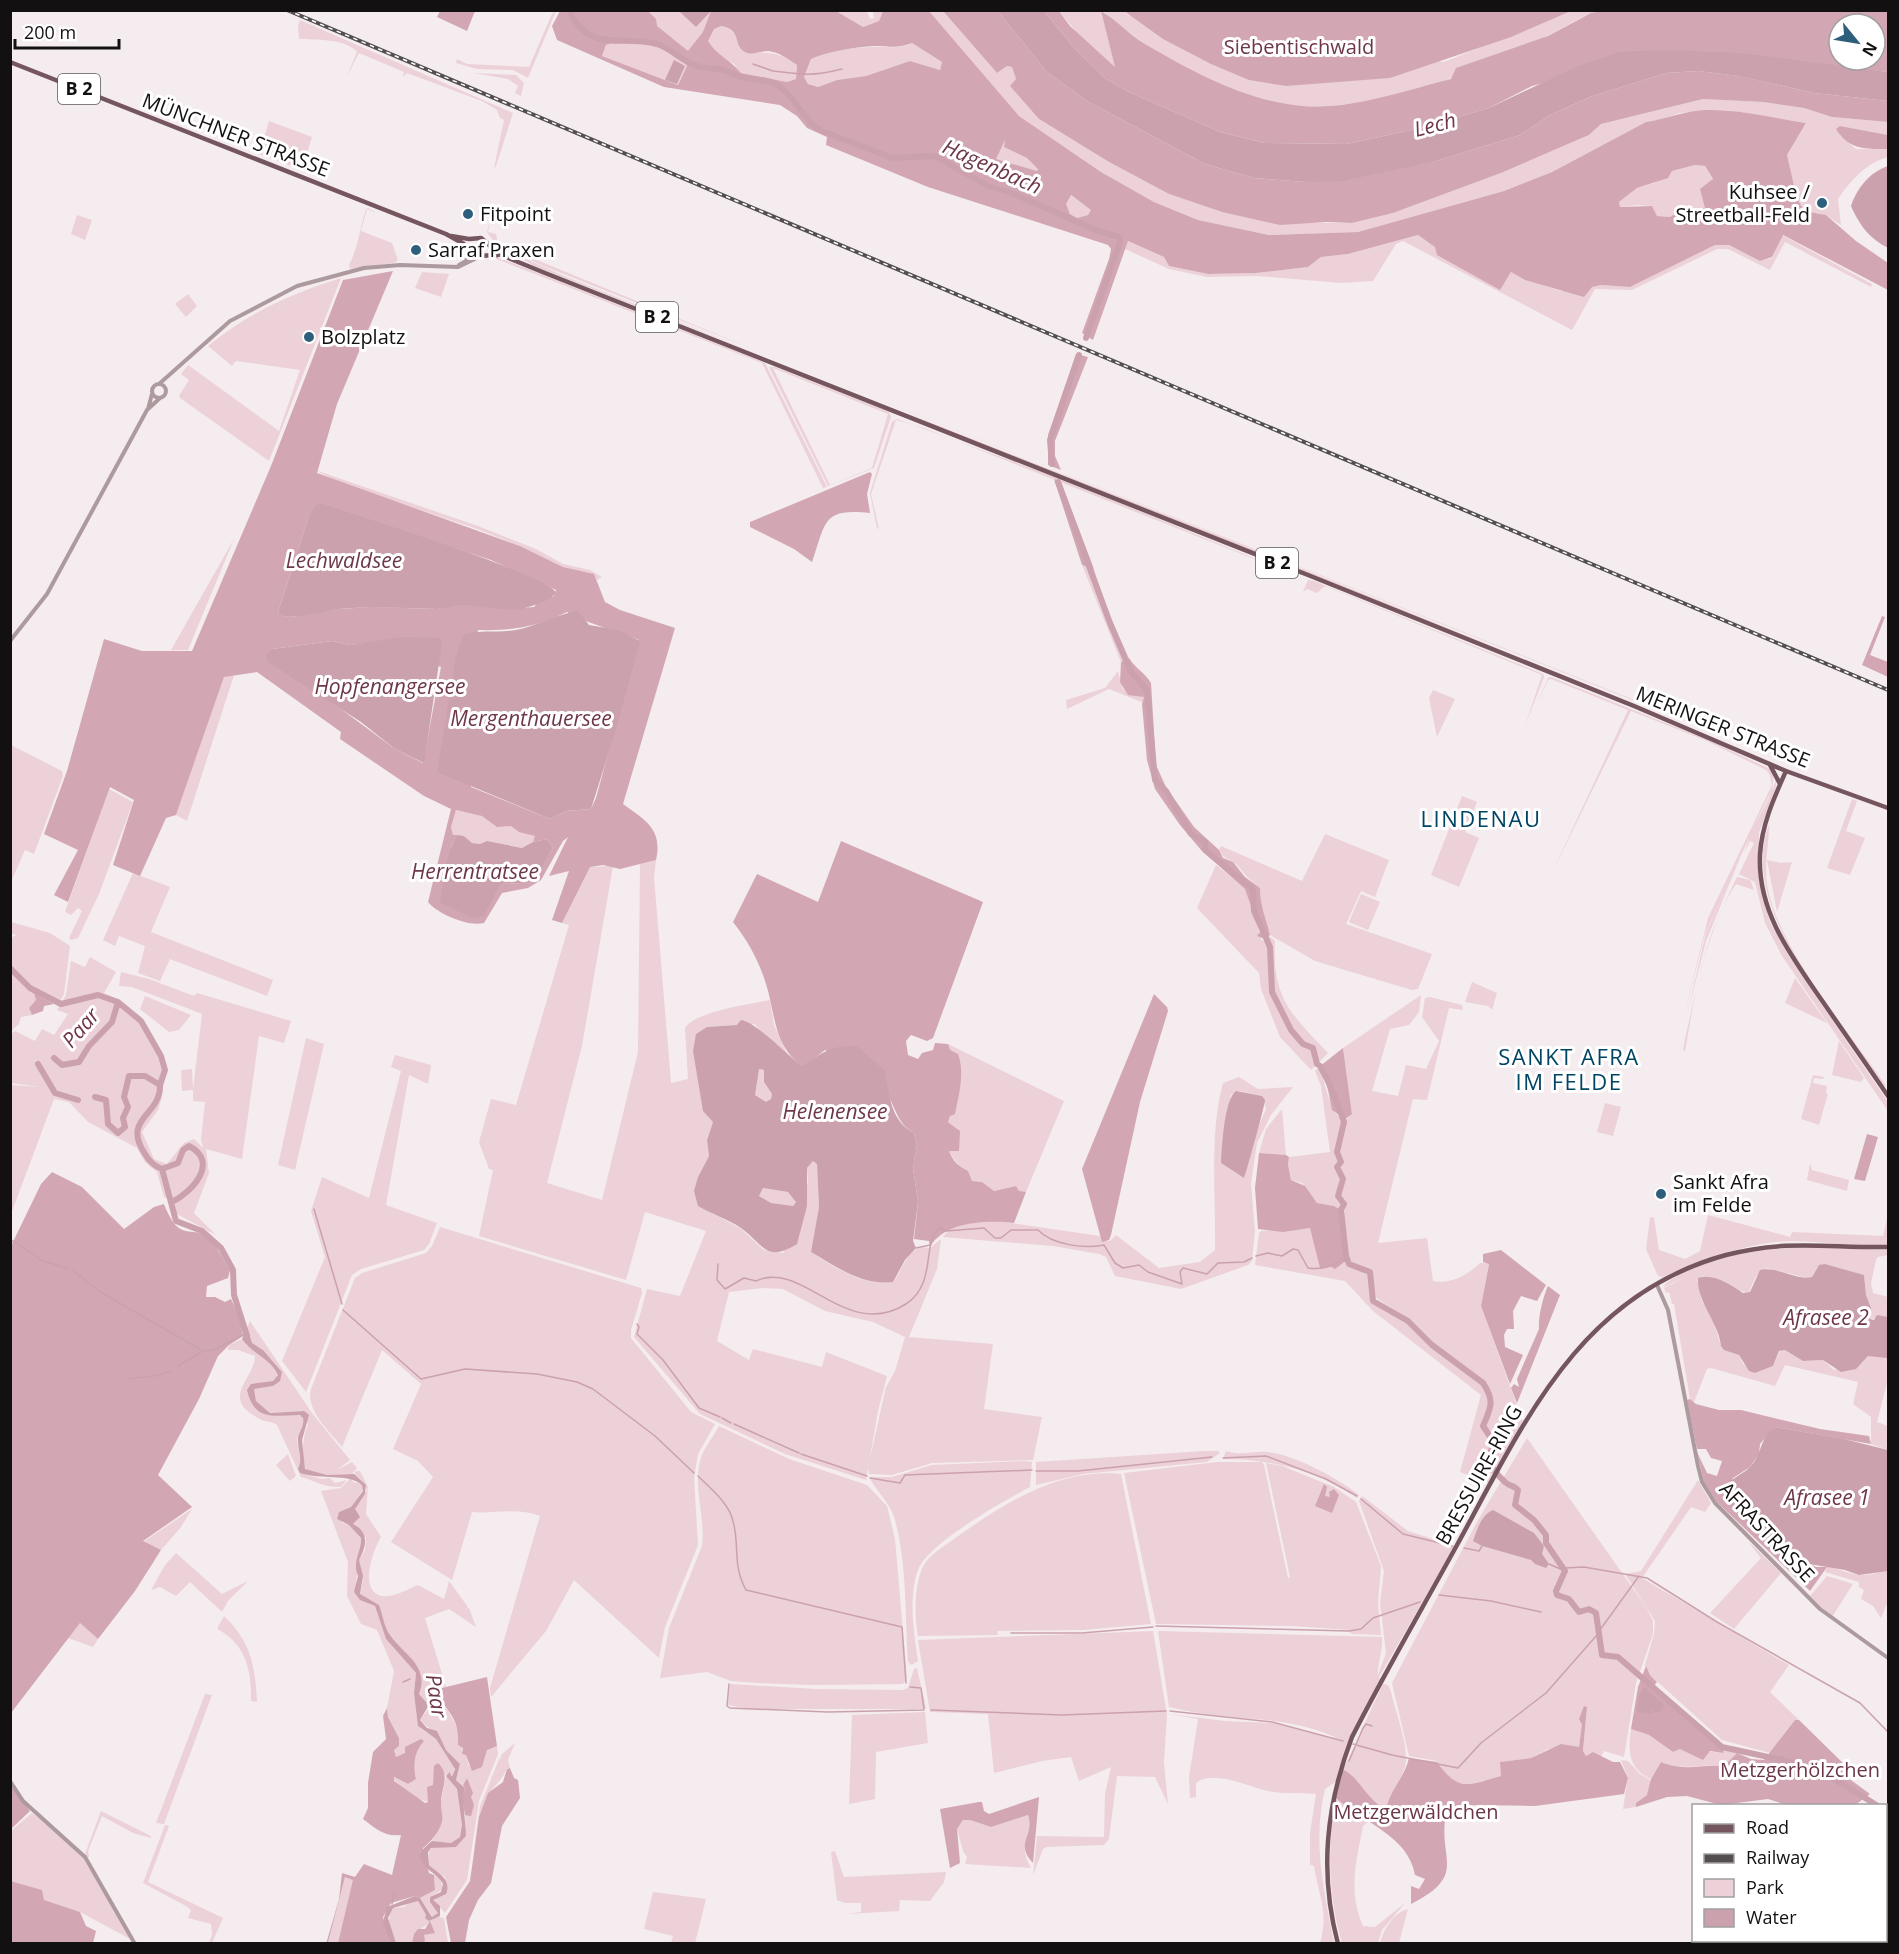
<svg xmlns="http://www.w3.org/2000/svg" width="1899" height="1954" viewBox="0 0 1899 1954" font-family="'Open Sans',sans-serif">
<rect width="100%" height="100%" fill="#f4ecee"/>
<!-- green -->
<path fill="#ecd1d8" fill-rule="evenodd" d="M556,11L528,78L513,70L477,69L456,63L457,59L467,64L529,67L552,14Z
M625,11H728L721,26C734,29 736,35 740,47C764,58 771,46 797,65L796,79L787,82L741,73L734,64L715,53L695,61Z
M836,11H867L870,19L874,18L873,11H883L879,21L863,27Z
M929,11H943L997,73L1007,66L1012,67L1016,79L1039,119L1109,162L1169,194L1222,212L1305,223H1352L1393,213L1501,173L1589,135L1601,124L1703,99L1763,102L1804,108L1832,117L1888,122V135L1840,126V135L1856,149H1888V157C1866,163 1850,181 1838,199L1841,225L1826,215L1804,211L1797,198L1787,155L1806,123L1726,110L1679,113L1664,119L1646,122L1552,172L1504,191L1358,232L1269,235L1198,220L1154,202L1101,172L1019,116Z
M1059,11H1101L1116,68L1079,35Z
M1103,11H1124L1128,15L1444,62L1571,11H1602C1582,14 1566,27 1549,35C1520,50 1490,62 1461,74C1423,91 1343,110 1301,106C1234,99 1152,56 1103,11Z
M300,20L513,113L496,166L494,168L504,120L500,118L497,110L482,101L407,73L403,77L404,72L359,53L347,76L357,52C345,38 316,40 299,39L298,25Z
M620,40C643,42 672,48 687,66L678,85L602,56L606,45Z
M912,43L942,62L940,70L910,61L866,76L837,80L818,87L808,84L804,77L811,59C830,50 854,47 875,47C891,46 896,50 912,43Z
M474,73L516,75L524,83L521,96L515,93L518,86L508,79Z
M269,121L312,137L302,170L259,154Z
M1005,140L1004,147L1027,158L1039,169L1037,171L995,159Z
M1695,165L1705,166L1713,180L1705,208L1670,217L1657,216L1651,206L1637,205L1620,207L1619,202L1637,188L1654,183L1672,171Z
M1070,195L1092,210L1088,215L1077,218L1070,214L1065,204Z
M368,208L376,213L367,209L361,231L392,243L398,260L394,263L350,269L349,265C358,248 360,228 366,209Z
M77,215L92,220L85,240L71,234Z
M491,216L488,232L496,234L498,244L753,349L541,265L495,243L487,232Z
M1418,235L1500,289L1511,272L1525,279L1561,291L1601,285L1630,287L1715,245H1729L1760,261L1772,258L1782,235L1872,284L1871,287L1785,242L1770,270L1728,249H1717L1632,290L1595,289L1572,330L1403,241L1396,244L1373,281L1341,283L1257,276L1207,277L1169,269L1125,249L1128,241L1164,257L1169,266L1208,274L1256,273L1308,267L1321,257L1348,254Z
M515,254L564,276L752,351L534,266Z
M497,257L765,363L827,487L823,488L762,363L494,258Z
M422,272L449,274L441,297L415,288Z
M341,278L269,461L180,398L179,396L189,380L181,374L188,365L279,431L300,370L236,361L232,366L208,346C247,313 293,293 341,278Z
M188,294L197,306L186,317L175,304Z
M755,350L1662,711L1700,727Z
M769,367H775L889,412L891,417L874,468L828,486ZM773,368L888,414L872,468L830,485Z
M911,415L1243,545L1698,730L952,432Z
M897,419L1061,479L1305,579L924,428L896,420L871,494L879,529L877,528L870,493L892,422Z
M315,470L478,526L536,549L563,564L590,570L602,577L597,580L594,575L563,567L520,546L477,529L338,482Z
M234,539L188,650H171Z
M1082,565L1094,569L1103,601L1129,658L1121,662Z
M1308,580L1314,581L1543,674L1544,677L1525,726L1542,675L1325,586L1317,593L1307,589L1303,592Z
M1118,671L1123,689L1144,697V703L1109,689L1067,709L1066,700L1105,688Z
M234,675L187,821L176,815L224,677Z
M1551,677L1713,742L1770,769C1781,787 1760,813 1752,830L1774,786L1776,779V786L1759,833V881L1770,922L1790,958L1888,1102V1111L1782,956L1765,923L1755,882L1739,874L1754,843L1750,841L1744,853L1750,836L1705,934L1683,1020L1708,918L1772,785L1770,775L1766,770L1707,741L1631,711L1551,875L1628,710L1551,679L1548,680L1537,704L1548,678Z
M1433,690L1455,699L1437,737L1429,698Z
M11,745L62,771L63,776L34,854L25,850L11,882Z
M109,789L133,802L99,894L78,938L71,940L69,938L82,911L78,908L71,915L65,912Z
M1462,796L1477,802L1465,832L1479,838L1459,887L1431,875Z
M1852,799L1857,801L1846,831L1865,838L1850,875L1827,868Z
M456,810L482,815L495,824L511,826L536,836L533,842L523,848L487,841L480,844L472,843L464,836L453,835L451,827Z
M1769,825C1769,845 1764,864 1767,884C1777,947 1849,1032 1886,1086H1884C1840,1023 1736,905 1769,825Z
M1325,834L1389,860L1375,897L1361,891L1346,924L1432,954L1418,989L1412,990L1315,961L1270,935C1266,918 1260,906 1260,888C1251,881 1245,875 1238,866C1231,859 1224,860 1219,850L1221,846L1302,881Z
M1742,853L1706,941L1687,1015L1706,933Z
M656,860L654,877L671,1083L688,1079L685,1028C696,1011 750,1004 770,1000L774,1025L788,1056C777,1045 763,1037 755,1024L707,1027L713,1122L707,1140L709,1156L698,1177V1206L740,1228L764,1250L783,1253L808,1182L807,1168L813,1161L817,1164L819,1207L811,1252C835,1268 863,1286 893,1282C904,1268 909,1243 930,1248L941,1239L937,1269L909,1337L993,1344L984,1409L1042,1417L1033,1460L932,1463L892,1475L869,1474L868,1467L886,1387L895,1371L905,1337L873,1322L825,1311L783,1289L763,1288L729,1292L717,1341L749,1360L753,1349L822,1367L826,1352L887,1376L878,1411L866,1480L785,1454L700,1414L634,1337L647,1289L680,1296L706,1231L645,1212L626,1280L479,1236L493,1170L489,1169L479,1142L491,1099L516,1105L569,925L562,923L589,867L613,866L582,1046L547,1183L602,1200L638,1052L640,864Z
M1767,860L1781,863L1792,862L1777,912Z
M1216,865L1246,889L1261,939L1268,945L1271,992L1284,1018L1286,1021L1288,1019L1274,993L1269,936L1275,941C1272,998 1291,1014 1328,1053L1311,1070L1280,1037L1261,989L1259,973L1197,908Z
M133,873L170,887L151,932L273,980L267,996L170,959L160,981L138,973L145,946L119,936L115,946L103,940Z
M1737,877L1750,880L1754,890L1736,884C1704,932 1695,995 1685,1051L1683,1050L1685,1039L1702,964L1718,917Z
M1361,894L1380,902L1368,930L1349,922Z
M11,922L50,933L70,946L64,994L60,1001L35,990L11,966V938L16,935L11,933Z
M90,957L116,972L104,993L119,1000L96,993L62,1002L66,995L71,961L85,967Z
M11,971L26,988L38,994L35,993L36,1000L29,1008L32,1015L21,1017L19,1024L11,1031Z
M121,972L149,979L194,996L197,993L291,1021L284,1043L259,1036L242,1159L206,1149L209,1173L194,1213L216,1235L177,1214L173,1201L164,1197L157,1172L145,1162L137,1148L88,1122L69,1102L54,1099L11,1214V1085L40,1087L11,1083V1034L15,1031L35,1041L42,1029L54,1035L68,1014L57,1010L59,1006C80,1003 96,991 117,1004L118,1002L141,1021L165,1070L162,1097L158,1110L142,1132L154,1159L167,1164L184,1143L194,1139L203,1148L201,1139L205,1102L193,1101V1090L182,1091L181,1070L192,1069L193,1089L202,1014L132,987L119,986Z
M1795,978L1827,1023L1785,1003Z
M1472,982L1497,993L1492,1010L1488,1006L1465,1002Z
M1421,995L1419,1012L1409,1025L1390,1029L1372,1091L1398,1096L1406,1065L1426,1069L1439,1041L1422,1017L1425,998L1430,997L1462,1005L1463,1010L1449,1008L1427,1100L1413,1099L1378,1243L1427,1238L1433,1281C1452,1284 1466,1276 1480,1263H1489L1481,1306L1523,1422L1496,1469L1490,1460L1492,1452L1498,1445L1485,1425L1493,1408L1489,1388L1470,1370L1434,1343L1412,1321L1373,1296L1372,1270C1366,1268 1358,1267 1353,1263C1342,1254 1343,1214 1346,1201L1340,1196L1346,1180L1340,1170L1342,1160C1336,1152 1342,1118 1352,1113L1343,1048Z
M145,996L191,1015L179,1030L169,1032L140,1009Z
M306,1038L324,1044L295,1170L278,1165Z
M1839,1041L1864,1078L1861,1082L1832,1075Z
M948,1044L1064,1101L1026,1192H1019L1016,1186L994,1191L982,1182L972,1181L950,1154L949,1151H959L958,1129L948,1122Z
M395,1055L431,1065L428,1084L409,1075L386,1205L437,1223L429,1244L424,1250L361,1269L352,1275L306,1392L282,1361L325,1257L311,1211L322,1177L369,1198L401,1071L391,1067Z
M1319,1067C1326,1083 1328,1109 1342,1119L1339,1145L1335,1153L1338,1161L1335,1170L1342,1181L1337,1196L1342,1204L1341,1210L1334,1206L1317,1203L1302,1183L1291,1180L1288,1165L1289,1157L1330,1152L1321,1086L1315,1071Z
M758,1069L764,1070V1082L772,1094L771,1100L766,1102L755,1095Z
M1813,1075L1824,1077L1823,1079L1814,1078L1813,1083L1827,1086L1826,1093L1828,1094L1819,1125L1801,1119Z
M1239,1077L1258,1089L1293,1087L1271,1115L1257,1143L1251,1183L1255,1231L1252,1261L1248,1265L1181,1289L1115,1276L1106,1257L1099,1254L1053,1246L943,1237C949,1226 976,1221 990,1220L1100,1236L1102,1241H1110L1116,1235L1159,1268L1200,1262L1215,1250C1216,1196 1209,1134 1223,1083ZM1239,1091L1262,1096L1266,1109L1255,1134L1244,1178L1221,1163L1231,1095Z
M1605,1103L1621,1107L1613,1136L1597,1132Z
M1282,1109L1286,1155L1259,1153L1266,1129Z
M1810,1163L1812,1170L1849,1180L1847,1191L1807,1180Z
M763,1188L788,1192L796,1201L793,1206L770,1203L759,1196Z
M1708,1215L1790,1237L1792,1232L1883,1236L1887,1219L1888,1245C1856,1248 1823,1241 1791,1241C1744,1242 1704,1261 1662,1277L1658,1276L1646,1249L1650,1217L1654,1218L1659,1250L1685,1259L1700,1251Z
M440,1227L641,1288L642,1293L631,1330V1338L691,1412L715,1424L698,1454L694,1478L698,1545L665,1627L659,1658L574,1580L546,1631L491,1697L490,1688L540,1516C518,1507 495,1514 472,1512L452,1580L391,1542L433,1477L418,1461L393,1449L421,1384L382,1350L342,1447C330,1432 305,1410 311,1389L355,1278L362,1273L426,1253L432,1246Z
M1310,1228L1323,1268L1344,1261L1351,1267L1369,1273L1372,1302L1411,1325L1431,1348L1464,1368L1485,1387L1490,1411L1482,1430L1493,1444C1484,1456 1488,1461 1495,1472L1489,1483L1460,1472L1481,1395L1373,1311L1345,1281L1255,1265L1259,1233L1261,1231Z
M1822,1246L1888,1250V1255L1878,1257L1876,1260L1871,1283L1873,1293L1888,1297V1317L1870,1319L1871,1308L1866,1295L1864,1275L1825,1264L1817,1268L1812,1277L1807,1278L1767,1268L1756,1276L1749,1292C1740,1294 1717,1279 1703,1276L1697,1280L1702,1302L1711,1313L1721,1346L1739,1355L1743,1364L1755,1373L1773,1366L1780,1351L1785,1350L1803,1361L1823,1360L1834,1370L1861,1364L1868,1356H1888V1379L1877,1422L1888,1426V1450L1871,1444V1417L1853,1404L1858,1382L1785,1365L1775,1386L1711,1368L1707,1369L1694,1402L1690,1399L1674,1304H1672L1669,1292L1666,1293L1664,1288L1689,1275L1664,1287L1665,1284C1708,1251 1770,1249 1822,1246Z
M250,1321L312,1413L350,1460L337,1470L352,1462L357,1468L352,1474L327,1475L307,1471C301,1462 302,1435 308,1425L304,1411L270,1413L256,1401L254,1389L273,1386L282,1372L263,1350L252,1343L247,1328Z
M242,1339C252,1354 270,1358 278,1375L273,1381L251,1384L249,1397C265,1426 276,1411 302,1416L304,1423L297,1439L303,1474L322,1479L330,1478L335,1483L347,1480L341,1487C325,1488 316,1481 301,1477L277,1425C272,1421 265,1422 260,1419C218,1398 255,1379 255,1356L238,1350H228L229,1345Z
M719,1426L789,1459L867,1485L887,1506L895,1539L907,1678L903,1684L814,1685L758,1683L731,1681L707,1672L660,1678L669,1628L702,1546C706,1516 691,1484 702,1455C706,1445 714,1436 719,1426Z
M1527,1438L1646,1607L1653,1621V1634L1636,1683L1624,1757L1604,1751L1601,1757L1593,1752L1586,1756L1583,1751L1587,1707L1579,1747L1548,1749L1531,1758L1501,1762V1776C1469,1784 1456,1794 1437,1761L1409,1756L1392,1683L1478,1520ZM1502,1515L1532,1560L1482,1546Z
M1204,1451H1218L1220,1453L1207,1462L1083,1474L1036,1485V1462Z
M1226,1451C1240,1456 1253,1451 1267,1452C1293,1454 1339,1479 1359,1495L1357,1498C1317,1470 1270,1459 1223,1459Z
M288,1454L296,1476L290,1481L276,1465Z
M1025,1461L1032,1462L1030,1487C1004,1501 928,1543 918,1570C908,1596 914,1634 918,1661L911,1665L908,1661C905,1615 907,1565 895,1520C891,1503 870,1484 870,1477H892L932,1465Z
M1217,1462H1262L1264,1465L1288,1578L1290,1577L1266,1463L1282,1466L1334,1487L1356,1502L1381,1566L1378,1603L1381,1635L1353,1634L1350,1633V1630L1293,1626L1156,1624L1124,1473Z
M356,1471H360L368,1487L366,1514L381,1537C373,1550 358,1591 382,1596C393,1598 408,1589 418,1585L444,1599L449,1581L468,1607L466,1609L469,1608L476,1627L449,1609L425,1618L446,1687L438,1689C444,1713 465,1727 462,1754L466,1755L469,1766L482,1767L487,1749L497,1746L498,1754L479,1801L467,1880L445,1913L433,1900L447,1886L445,1877L429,1865V1849L442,1846L456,1847L466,1836L465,1815H471L472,1802L467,1778L463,1785L456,1780L460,1764L446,1750L438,1736L420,1720L429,1708L427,1702L419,1694C429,1666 404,1655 390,1635C384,1626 383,1615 379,1605L360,1595L363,1580L359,1560L365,1550L366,1538L353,1524L358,1519L355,1508L367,1490L365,1484L354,1474Z
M1121,1474L1151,1624L1083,1630L997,1631L998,1635L918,1636C914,1616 914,1581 925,1563C934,1551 949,1543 961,1534C1008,1501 1061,1468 1121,1474Z
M351,1478L353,1482L362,1484L363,1490L351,1507L339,1512L342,1523L349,1525L361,1538L356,1583L360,1600L375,1606L386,1639L416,1673L414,1693L421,1729L436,1739L454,1767V1775L451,1776L450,1773L446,1776L457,1789L462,1825L460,1837L451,1843L432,1841L442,1823L441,1802L446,1776L438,1763L429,1802L414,1798L394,1780L393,1777L408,1784L416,1779L414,1762L417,1748L396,1757L393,1750L399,1738L388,1717L387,1708L394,1671L377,1630L361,1624L347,1596L348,1562L321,1491L341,1488Z
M1698,1480L1711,1503L1705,1512L1691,1507L1642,1578L1789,1665L1770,1692L1799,1720H1795L1770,1753L1722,1740L1650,1675L1645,1665L1654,1634L1655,1621L1625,1574L1641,1571Z
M1362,1496L1408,1531L1455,1546L1379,1677L1382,1679L1352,1737L1337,1781L1325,1789C1312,1843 1324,1890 1334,1943H1320C1329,1912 1319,1897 1314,1866L1310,1865V1833L1316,1794C1302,1792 1287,1794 1273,1792C1252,1789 1215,1768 1196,1783V1797L1190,1798L1189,1777L1198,1719L1169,1714L1225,1721L1272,1723L1343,1741C1286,1712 1228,1723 1169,1707L1158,1631L1382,1637C1383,1651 1377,1666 1378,1675L1386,1653L1380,1603L1384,1571L1359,1501Z
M192,1509L181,1527L161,1550L143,1542Z
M1748,1541L1781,1573L1734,1629L1710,1613L1761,1558Z
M176,1553L222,1594L248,1581L228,1601L222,1612L190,1582L176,1596L160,1587L151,1590L165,1565Z
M1805,1554C1819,1562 1849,1576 1865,1575C1872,1575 1881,1571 1888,1570V1601L1881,1618L1873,1606L1861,1599L1864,1590L1859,1587V1582L1825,1572L1827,1567Z
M1827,1576L1853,1584L1832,1617L1810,1596Z
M224,1616C251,1642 255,1665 257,1702L251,1701C252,1670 245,1643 217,1629Z
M80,1623L98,1639L93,1647L68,1638Z
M1153,1631L1167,1715L1164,1762L1168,1804L1155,1777L1117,1776L1109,1839L1104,1845L1047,1847L1043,1849L1033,1875L1037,1836L1104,1837L1105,1794L1111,1767L1079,1781L1071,1757L1042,1761L994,1773L988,1714L930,1712L918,1640Z
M917,1668L926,1708L923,1709H750L728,1705L730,1684L816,1689L902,1690L908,1688L914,1669Z
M1383,1684L1388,1685L1391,1692C1395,1710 1410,1749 1405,1767C1400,1783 1389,1794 1386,1810C1367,1800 1360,1780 1343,1770Z
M205,1694L212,1695L168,1813L164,1824L156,1823Z
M925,1712L928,1743L876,1752L875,1799L849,1804L852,1715Z
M1631,1729L1649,1735L1673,1752L1680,1749L1723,1753L1724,1749L1737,1753L1724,1766C1700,1764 1685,1771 1661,1762L1651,1779C1628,1768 1628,1751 1631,1729Z
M515,1743L508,1760L510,1768H507C502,1782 491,1787 485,1801L474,1849L480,1806L500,1757L501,1760V1755Z
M1621,1760L1628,1761L1640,1774L1652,1781L1647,1795L1636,1803V1807L1623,1809L1628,1778Z
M1336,1798L1368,1822L1363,1826C1356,1862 1348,1892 1363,1926L1375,1927L1405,1903L1382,1930L1378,1943H1342C1328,1894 1327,1849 1336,1798Z
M101,1811L151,1836V1838L133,1833L102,1816L88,1851L89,1857H87L85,1854Z
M32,1813L59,1834L83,1858L132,1940L80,1912L43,1900L11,1881V1831Z
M1028,1815C1034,1837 1016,1842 1031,1868L965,1864L967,1857L963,1851L957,1829L963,1820H970L991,1827Z
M165,1825L169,1826L148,1882L223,1918L212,1943H209L212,1935L211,1924L188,1918L191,1910L186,1906L143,1883Z
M835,1851L844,1877L946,1872L944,1882L930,1901L900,1900L899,1911L845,1914L861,1912V1903H845L837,1900L831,1852Z
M434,1875L440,1878L443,1889L430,1897L438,1913L433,1917L420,1898L435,1890Z
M345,1877L354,1879L338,1943L328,1944Z
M653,1892L706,1899L695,1943H671L673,1936L644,1929Z
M411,1901H418L426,1915L444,1918L448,1943H422L424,1935L435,1933L430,1922L414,1934L412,1943H396C391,1931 385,1921 393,1908L404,1907Z
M1408,1909L1399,1943H1380C1384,1929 1393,1913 1408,1909Z"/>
<!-- forest -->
<path fill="#d2a7b3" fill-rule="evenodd" d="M440,11V10L475,11L467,31L437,17Z
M560,11H648L656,19L657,26L688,51L703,32L711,11H836L863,27L879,21L883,11H929L1019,116L1101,172L1154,202L1198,220L1269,235L1358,232L1504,191L1552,172L1646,122C1666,119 1684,111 1705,110C1739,109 1773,118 1806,123L1787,155L1797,198L1804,211L1826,215L1856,241L1888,263V290L1783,235L1772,257L1760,261L1729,245H1715L1630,287L1601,285L1592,287L1584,297L1525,280L1511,272L1500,290L1437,255L1435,247L1418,235L1348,254L1321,257L1308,267L1256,273L1208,274L1169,266L1164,257L1128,241L1093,340L1082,333L1109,259L1111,249L1108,245L928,187L826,145L827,137L807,128L797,116L780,105L664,87L557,40L552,26ZM721,26C743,30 732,45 745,52C752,56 760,51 768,51C779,52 788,59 797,65L796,79L787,82L741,73C731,60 717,56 708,41L714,29ZM620,40C643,42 673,48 687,66L678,85L602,56L606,45ZM912,43L942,62L940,70L910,61L866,76L837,80L818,87L808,84L804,77L811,59C828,51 856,47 875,46C892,46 896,49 912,43ZM1005,140L1004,147L1027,158L1038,169L1037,171L996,159ZM1695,165L1705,166L1713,179L1700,189L1705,208L1693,212L1685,208L1670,217L1657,216L1652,206L1620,207L1619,202L1637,188L1668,178L1672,171ZM1071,195L1091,210L1088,215L1077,218L1070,214L1066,204Z
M943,11H998L1047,72L1087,101L1205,164L1254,178L1305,182L1436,161L1520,135L1550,115L1590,97L1666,73L1698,71L1740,76L1814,93L1888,101V122L1832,117L1804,108L1763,102L1703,99L1601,124L1589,135L1501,173L1393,213L1352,223L1327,222L1280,225L1222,212L1169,194L1109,162L1039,119L1010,86L1016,79L1012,67L1007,66L997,73Z
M1044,11H1059L1070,26L1115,67L1101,11C1117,20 1129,35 1145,44C1192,72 1247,101 1302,106C1351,110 1403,91 1451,79L1456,68L1548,36L1591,13L1602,11H1888V72L1665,50L1532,86L1489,108L1425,127L1347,144L1265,143L1220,132L1129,92L1106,79L1074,48ZM1839,24H1875V60H1839Z
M1124,11H1571L1511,37L1390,78L1286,86L1249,80L1211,64L1163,39Z
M1840,126L1888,135V149C1865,149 1849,150 1836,129Z
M393,271L337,404L317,473L520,546L563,567L594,574L605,602L620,610L675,628L623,804C645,820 663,829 656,860L620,869L603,865L590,867L562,923L552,920L569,871L549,876L568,837L563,841L541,880L528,888L502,893L484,923C468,927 438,914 428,902L451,809L424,796L340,739L341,732L257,672L224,677L176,815L166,818L140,876L113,865L134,800L110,787L68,902L54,895L78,850L44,834L67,771L104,639L142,651H192L271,466L343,280ZM320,504L491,560L556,590L554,596L538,602L534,607L503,609L487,605H458L438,609L372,607L321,610L294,617L283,616L278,613L280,606L308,519ZM567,612C591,626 615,629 639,640L596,798L591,809L566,811L550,819L471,787L478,630C511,631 537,627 567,612ZM332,641L350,645L368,643L441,667L423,763L395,749L318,692L272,649ZM456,810L482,816L497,827L511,826L519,832L535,836L533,842L547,839L553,848L538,873L522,883L500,884L441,903L452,845L457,835H453L451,827Z
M1076,354L1088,357L1055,441V456L1061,470L1048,465V435Z
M870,472L872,474L867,494L870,513C822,508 826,522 812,562L794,549L750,527V522Z
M1054,479L1061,482L1094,569L1082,565Z
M1882,616L1885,617L1870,655L1888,662V677L1862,665Z
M1129,658C1135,668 1145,673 1151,683L1156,765L1166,787L1194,827L1219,850L1223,858L1233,862L1245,877L1260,888C1260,906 1266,918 1270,935L1265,939L1257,936L1260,932L1245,889L1201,850L1180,825L1155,789L1147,760L1142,704L1144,697L1128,695L1120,682L1121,662Z
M841,841L983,902L933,1038L927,1041L911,1035L906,1041L908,1055L918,1059L922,1053L933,1050L935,1043L948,1044L950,1050L958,1054C965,1073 959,1094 955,1114L950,1116L948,1122L960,1131L959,1151H949C952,1160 959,1167 968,1171L972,1181L982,1182L994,1191L1016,1186L1019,1191L1026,1192L1014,1223C988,1220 945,1221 930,1247L929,1241L914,1239L918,1202L913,1168L917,1145L914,1133C895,1123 895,1101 884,1091C867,1075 844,1063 825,1050L803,1067C773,1045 776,1016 766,984C759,961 748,941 733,922L757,874L818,902Z
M34,993L54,1004L44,1006L43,1011L32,1015L29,1008L36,1000Z
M1154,994L1167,1007L1168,1011L1140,1102L1111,1235L1109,1240L1102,1242L1082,1169Z
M1343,1048L1352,1114L1345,1119L1332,1110L1327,1085L1319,1067Z
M1867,1134L1878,1137L1865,1181L1854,1179Z
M1259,1153L1286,1155L1289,1157L1288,1165L1291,1180L1305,1186L1317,1203L1334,1206L1341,1210L1347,1260L1335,1269L1330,1266L1320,1268L1310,1228L1283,1232L1258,1229L1255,1188Z
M52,1172L82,1187L124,1229L154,1207L164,1204C181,1248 193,1220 212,1242C219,1249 224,1261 230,1270L228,1278L207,1286L206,1297H215L225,1302L231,1299L240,1318L243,1336L229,1345L218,1356L199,1399L158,1475L192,1507L143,1541L161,1550L135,1591L98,1639L80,1623L11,1713V1246L41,1184Z
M1501,1250L1546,1285L1537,1301L1521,1296L1513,1311L1514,1329H1507L1504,1335L1505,1347L1523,1355L1510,1384L1481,1306L1489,1264L1483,1262V1254Z
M1548,1286L1560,1295L1517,1403L1511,1388L1514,1384L1519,1387L1517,1379L1539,1329C1538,1317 1543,1297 1548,1286Z
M1690,1399L1696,1404L1719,1410H1741L1820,1429L1869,1436L1871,1444L1775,1427L1760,1444L1759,1454L1750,1467L1733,1478L1727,1494L1756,1527L1789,1545L1795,1556L1816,1567H1827L1810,1591L1716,1501L1704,1482L1697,1452L1707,1473L1717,1476L1722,1461L1711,1458L1706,1449H1697L1687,1400Z
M1324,1484L1327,1487L1325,1496L1330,1497L1329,1492L1334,1489L1339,1495L1332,1513L1315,1506Z
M1646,1666L1650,1675L1657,1682L1652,1688L1724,1749L1723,1753L1710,1751L1703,1760L1680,1749L1673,1752L1649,1735L1631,1729L1638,1687Z
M487,1677L497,1746L487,1750L482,1767L472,1771L466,1755L462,1754L463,1748L458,1745C460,1714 445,1715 438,1689Z
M1584,1706L1587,1707L1583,1751L1586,1756L1593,1752L1613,1762H1620L1628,1778L1624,1794L1535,1806L1477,1805L1447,1809C1435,1859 1471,1873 1411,1904V1886L1419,1889L1425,1879L1415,1875C1408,1835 1363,1823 1336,1798L1343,1770C1358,1775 1365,1798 1386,1810C1389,1791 1405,1777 1409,1758L1437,1762C1459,1793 1468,1785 1501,1776L1500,1762L1531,1758L1561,1744L1579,1747L1582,1725L1579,1719Z
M387,1708L388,1717L399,1738V1746L394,1750L396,1757L405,1753V1747L421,1739L424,1741C414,1752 413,1764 416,1779L408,1784L394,1777V1781L425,1803L428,1802L427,1787L433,1785L434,1766L438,1763C451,1775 441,1788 441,1803C441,1809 443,1816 442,1822C439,1832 431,1842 423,1848L429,1873L434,1875L435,1890L420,1898L415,1896L391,1903L383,1917L390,1943H338L353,1880L345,1877L328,1943L326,1944L339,1899L342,1873L355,1877L364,1864L392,1875L401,1835C384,1837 375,1828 363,1819L368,1808V1783L373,1752L386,1739L383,1716Z
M1795,1720H1799L1847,1767L1844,1775L1870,1794L1855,1805H1787L1768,1799L1721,1805L1687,1796L1667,1797L1636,1807V1803L1647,1795L1651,1779L1661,1762C1687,1772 1698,1764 1724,1766L1737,1753L1751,1759L1764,1760Z
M510,1768L514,1778L518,1780L520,1798L502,1826L491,1883L478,1900L469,1920L465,1943H451L446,1917L470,1881L479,1817L488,1793L503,1782L507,1769Z
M467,1778L473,1793L471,1797L474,1805L471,1816L465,1815L462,1798L465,1788L463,1785Z
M10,1784L30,1811L11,1829H10Z
M1039,1797L1033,1863C1014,1843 1035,1836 1028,1815L991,1827L970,1820H963L957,1829L960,1863L950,1868L940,1809L979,1802H982L984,1811L989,1814Z
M10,1881L42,1890L44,1900L80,1912L86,1926L96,1931L93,1943H11Z
M430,1921L435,1933L424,1935L425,1941L422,1943H412L414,1934L418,1929H425Z"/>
<!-- water -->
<path fill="#cba1ad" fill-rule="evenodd" d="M679,11H711L696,27Z
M998,11H1044L1074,48L1106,79L1129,92L1220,132L1265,143L1347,144L1425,127L1489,108L1576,67L1619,52L1665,50L1741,53L1888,72V101L1814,93L1739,76L1698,71L1666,73L1590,97L1550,115L1520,135L1436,161L1342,181L1305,182L1254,178L1205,164L1087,101L1047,72Z
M674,60L685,66L677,84L665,80Z
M1888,166V248C1869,238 1860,226 1851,206C1857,188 1870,172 1888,166Z
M320,503C351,514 551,575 556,593C547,603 533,605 522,609C513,612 475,605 463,605C454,605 446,609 436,609C404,608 371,606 339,609C325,610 287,623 278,613L280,606L308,519L315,506Z
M578,611L589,625L618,630L640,641L617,726L591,809L566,811L550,819L437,772L456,656L464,634C481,630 499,633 516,630C537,626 557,614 578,611Z
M402,637L440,638L442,643L424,763L395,749L361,722L268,662L266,655L272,649L332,641L350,645Z
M457,835L464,836L472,843L480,844L487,841L522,848L533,842L547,839L553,848L538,874L522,883L500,884L484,916L473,918L440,903C444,880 445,856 457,835Z
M741,1020C756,1022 787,1055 802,1066C824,1052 830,1045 857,1046L885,1071C889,1093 890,1121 914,1133L917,1145L913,1168L918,1202L913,1241L916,1248L905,1260L893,1282C863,1286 836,1267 811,1252L819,1207L817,1164L813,1161L807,1168V1206L797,1244C766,1263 764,1245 741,1228C728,1219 711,1214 698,1206L694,1191L698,1177L709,1156L707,1140L713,1122L703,1111L693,1051L696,1034L707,1027L737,1025ZM759,1069L764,1070V1082L772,1094L771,1099L766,1102L755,1095ZM763,1188L788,1192L796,1202L793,1206L771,1203L759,1196Z
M1236,1091L1262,1096L1265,1100C1265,1105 1246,1174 1244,1178L1221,1163C1222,1147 1224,1100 1236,1091Z
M1825,1264L1864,1275L1866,1295L1871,1308L1870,1319L1874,1320L1877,1315L1888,1317L1887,1358L1868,1356L1856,1369L1841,1372L1823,1360L1803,1361L1785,1350L1779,1351L1773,1366L1755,1373L1749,1371L1739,1355L1724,1350L1721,1346C1719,1323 1696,1301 1698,1278C1714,1273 1730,1285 1743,1293L1750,1292L1760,1270C1778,1266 1797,1281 1812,1277L1819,1265Z
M247,1327L252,1343L263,1350L282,1372L280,1381L273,1386L254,1389L256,1401L270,1413L304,1411L309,1415L302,1440L305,1469L327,1475L354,1474L366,1485L365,1494L355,1509L360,1517L353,1524C369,1532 367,1546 359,1560L363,1576L360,1594L379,1605C383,1615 384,1627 390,1635C404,1655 430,1666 419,1694L429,1705L420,1720L427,1728L437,1731L446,1750L460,1764L456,1780L465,1788C461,1797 466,1824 466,1836L456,1847L431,1848L428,1852L429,1865C438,1873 452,1879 446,1894L433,1900L440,1906V1916L429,1921L425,1918L426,1915L418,1901L393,1908L388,1918L396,1943H390L383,1922L387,1907L415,1896L420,1898L432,1917L438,1913L430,1902V1897L441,1892L443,1884C436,1869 403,1863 432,1841L451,1843L460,1837L462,1825L457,1789L446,1776L450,1772L451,1776L453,1775L455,1769L436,1739L418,1726L414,1693L416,1673L386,1639L375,1606L360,1600L354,1592L358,1576C352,1561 361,1554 361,1538L349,1525L337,1519L339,1512L351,1507L363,1491L362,1485C348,1473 321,1480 300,1473L298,1469C303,1459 298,1451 298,1441C297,1433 305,1427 303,1418L300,1415C274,1415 255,1423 247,1390L251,1384L273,1381L278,1375C270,1358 252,1354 242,1339Z
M1775,1427L1844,1439L1888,1450V1571L1859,1575L1845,1570L1809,1564L1795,1556L1789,1545L1756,1527L1727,1494V1484C1734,1477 1743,1474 1750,1467C1763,1454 1758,1440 1775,1427Z
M1493,1510L1534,1533L1544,1546L1542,1554L1549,1564L1546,1568L1535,1564L1531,1560L1482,1546L1473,1541C1477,1530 1481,1515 1493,1510Z
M1644,1687L1664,1705L1661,1712L1655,1713L1652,1709L1651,1714L1637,1712L1639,1696Z"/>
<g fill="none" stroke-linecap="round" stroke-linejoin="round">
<!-- stream -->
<path stroke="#cba1ad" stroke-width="1.5" d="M753,64L773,71L800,74
M803,74C815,75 830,72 842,69
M314,1209L342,1304
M10,1239L41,1260L68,1269
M916,1248L930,1245
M1256,1256L1268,1253L1282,1256L1293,1249L1298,1250L1308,1268C1320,1270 1333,1267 1342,1259L1349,1264
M718,1264L717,1280L725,1289L744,1278L756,1281C803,1259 846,1342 906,1304C938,1283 921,1240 940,1228L946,1231L984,1228L995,1238H1001L1011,1230H1038C1052,1245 1085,1249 1104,1245L1115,1263L1123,1268L1139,1265L1148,1272L1182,1284L1180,1272L1183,1268L1207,1274L1218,1263L1244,1262L1252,1258
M72,1270L102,1293L203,1351L214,1350L245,1334
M343,1310L421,1379L465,1369L537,1374L577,1382L593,1389L655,1436L694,1473
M637,1324L639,1327L637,1334L663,1360L699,1408L720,1417
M178,1366L203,1351
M154,1376L170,1371
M128,1379L153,1376
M722,1418L731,1423
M734,1424L799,1453
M801,1454L867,1476
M1223,1458L1266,1456L1326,1479L1357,1496
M1036,1471H1078L1212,1457
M698,1476C710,1488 729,1503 733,1521C740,1546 732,1565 746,1590L902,1627L906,1683
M870,1478L900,1483L905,1475L1032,1470
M1361,1499L1403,1534L1452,1546
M1464,1548L1479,1551L1482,1546
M1549,1564L1565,1571
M1564,1568L1584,1567L1647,1578L1717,1622L1860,1703L1888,1732
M1439,1595L1491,1601L1541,1612
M1156,1626L1349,1631L1361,1629L1373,1618L1420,1602
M1011,1633H1082L1153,1627
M1597,1634L1639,1576
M403,1682L410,1679
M729,1684L727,1706L730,1708L828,1712L924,1710
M910,1687L921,1688L924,1709
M931,1710L1062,1715L1166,1711
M1170,1711L1272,1722L1343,1741
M1353,1744L1392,1755L1458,1768L1481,1743L1546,1693L1597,1635
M1349,1761L1363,1728L1366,1724L1372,1726
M392,1904L394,1891"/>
<!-- river -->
<path stroke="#cba1ad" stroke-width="6" d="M569,10C590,55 621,34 657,44C672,49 683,62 697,66C705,69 712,68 720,69C729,71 737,77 746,78C755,80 765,79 773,83C795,93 802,121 822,131L892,158L935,156L988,186L1014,194L1098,231L1119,237L1120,242L1086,338
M1052,464L1050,440L1079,355
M1058,482L1110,623L1131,672L1147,690L1155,780L1166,791L1191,834L1205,842V850C1221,863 1236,876 1253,889L1254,911L1270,947L1272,992L1291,1030L1303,1044L1313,1048L1317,1064
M10,968L30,988L61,1004L98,995L118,1002L141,1021L161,1056L165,1070L160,1085
M54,1058L62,1065L79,1062L89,1046L112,1022L118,1002
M38,1064L55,1093L78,1100
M1320,1066C1331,1085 1337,1102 1344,1122L1337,1152L1341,1162L1337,1167L1343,1179L1338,1196L1344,1204L1341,1210L1346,1256L1349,1264L1370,1272L1373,1301L1408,1321L1432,1345L1483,1383C1495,1401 1491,1408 1483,1426L1495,1444C1483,1459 1492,1470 1505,1482C1510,1487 1514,1485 1518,1490L1515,1505L1534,1520L1546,1535V1543L1565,1571L1556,1591L1557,1595L1569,1599L1579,1612L1589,1609L1596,1613L1602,1655L1618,1657L1722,1747L1815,1767L1878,1806
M95,1097L106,1100L108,1124L118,1133L125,1127L123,1118L128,1107L124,1097L129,1076H145L160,1085C161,1116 121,1118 145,1154C149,1161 154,1166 162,1169L176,1221L202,1231L221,1248L233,1270L234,1295L247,1336
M162,1169L178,1163L183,1150L189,1146C220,1162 192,1192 172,1202
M1886,1807L1888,1808"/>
<!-- minor -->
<path stroke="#ad9a9f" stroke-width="4" d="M459,265L466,261L470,251
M152 391a7 7 0 1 1 14 0a7 7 0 1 1-14 0Z
M159,384L230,321L297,286L364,268L400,265L458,267L479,257
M148,409L152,394
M10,641L47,594L147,410L160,398
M1657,1285L1668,1310L1698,1466L1702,1482L1715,1503L1820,1609L1888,1658
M10,1781L23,1801L85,1857L135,1944"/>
<!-- major -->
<path stroke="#75565f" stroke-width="4.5" d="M10,62L446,234L464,244L476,256L498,255
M451,236L469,239L481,238L501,255L545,273L1308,575L1634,706L1786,771L1888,808
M1770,765L1780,784
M1786,771C1774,798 1762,824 1760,854C1757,912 1792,957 1823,1002C1845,1034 1867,1065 1888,1096
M1338,1944C1319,1872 1326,1806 1352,1737C1385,1672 1422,1609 1457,1545C1524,1423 1579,1295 1726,1255C1787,1239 1828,1248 1888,1247"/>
<!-- rail casing -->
<g stroke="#534f50" stroke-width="4">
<path id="rail" d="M287,10L1888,690"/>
</g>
<!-- rail -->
<use href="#rail" stroke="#fff" stroke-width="1.5" stroke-dasharray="4.5" stroke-linecap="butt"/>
</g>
<!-- markers -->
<g fill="#2d5f7d" stroke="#fff" stroke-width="2">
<circle cx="1822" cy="203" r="6"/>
<circle cx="468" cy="214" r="6"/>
<circle cx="416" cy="250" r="6"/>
<circle cx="309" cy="337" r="6"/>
<circle cx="1661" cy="1194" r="6"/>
</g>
<g text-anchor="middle" stroke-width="6" stroke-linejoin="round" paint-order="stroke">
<!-- shield labels -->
<g fill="#fff" stroke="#5a5858" stroke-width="1.5">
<rect x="58" y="74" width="42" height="30" rx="4.5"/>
<rect x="636" y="302" width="42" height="30" rx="4.5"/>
<rect x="1256" y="548" width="42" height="30" rx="4.5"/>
</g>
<g font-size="18" font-weight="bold" fill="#131011">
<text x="79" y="95">B 2</text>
<text x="657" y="323">B 2</text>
<text x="1277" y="569">B 2</text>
</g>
<!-- park labels -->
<g font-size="20" fill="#6c3548" stroke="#fff">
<text x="1299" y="54">Siebentischwald</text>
<text x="1800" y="1777">Metzgerhölzchen</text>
<text x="1416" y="1819">Metzgerwäldchen</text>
</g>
<!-- street labels -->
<g font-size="20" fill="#131011" stroke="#fff">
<text transform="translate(236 135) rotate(21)" y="7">MÜNCHNER STRASSE</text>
<text transform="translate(1723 727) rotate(22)" y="7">MERINGER STRASSE</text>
<text transform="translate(1479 1475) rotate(-61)" y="7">BRESSUIRE-RING</text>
<text transform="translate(1767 1532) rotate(47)" y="7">AFRASTRASSE</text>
</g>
<!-- poi labels -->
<g font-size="20" fill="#131011" stroke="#fff" text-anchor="start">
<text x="1810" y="199" text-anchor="end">Kuhsee /<tspan x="1810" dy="23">Streetball-Feld</tspan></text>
<text x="480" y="221">Fitpoint</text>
<text x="428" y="257">Sarraf Praxen</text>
<text x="321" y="344">Bolzplatz</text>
<text x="1673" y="1189">Sankt Afra<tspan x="1673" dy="23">im Felde</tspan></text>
</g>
<!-- water labels -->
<g font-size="21" font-style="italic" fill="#6e3749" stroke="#fff">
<text transform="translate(1435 125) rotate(-14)" y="7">Lech</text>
<text transform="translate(992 167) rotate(24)" y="7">Hagenbach</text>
<text x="344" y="568">Lechwaldsee</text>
<text x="390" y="694">Hopfenangersee</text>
<text x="531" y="726">Mergenthauersee</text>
<text x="475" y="879">Herrentratsee</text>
<text transform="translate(81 1028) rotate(-49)" y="7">Paar</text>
<text x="835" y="1119">Helenensee</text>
<text x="1826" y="1325">Afrasee 2</text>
<text x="1827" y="1505">Afrasee 1</text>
<text transform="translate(436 1696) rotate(81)" y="7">Paar</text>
</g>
<!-- quarter labels -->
<g font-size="22" letter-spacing="1.5" fill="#004463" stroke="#fff">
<text x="1481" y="827">LINDENAU</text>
<text x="1569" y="1065">SANKT AFRA<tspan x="1569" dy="25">IM FELDE</tspan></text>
</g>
</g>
<!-- border -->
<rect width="1899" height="1954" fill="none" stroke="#131011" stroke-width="24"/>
<!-- legend -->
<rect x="1692" y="1804" width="195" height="138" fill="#ffffff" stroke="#a19fa0" stroke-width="1.5"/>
<rect x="1704" y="1824" width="30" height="9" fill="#75565f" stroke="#a19fa0" stroke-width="1.5"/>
<text x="1746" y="1834" font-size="18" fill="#131011">Road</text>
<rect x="1704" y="1854" width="30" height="9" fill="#534f50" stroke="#a19fa0" stroke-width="1.5"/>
<text x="1746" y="1864" font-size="18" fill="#131011">Railway</text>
<rect x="1704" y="1879" width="30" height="18" fill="#ecd1d8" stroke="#a19fa0" stroke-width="1.5"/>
<text x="1746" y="1894" font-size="18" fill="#131011">Park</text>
<rect x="1704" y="1909" width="30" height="18" fill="#cba1ad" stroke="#a19fa0" stroke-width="1.5"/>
<text x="1746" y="1924" font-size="18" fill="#131011">Water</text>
<!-- north arrow -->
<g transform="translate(1857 42) rotate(120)"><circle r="28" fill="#ffffff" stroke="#a19fa0" stroke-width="1.5"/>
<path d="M0-4.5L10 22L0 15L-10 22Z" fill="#2d5f7d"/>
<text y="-9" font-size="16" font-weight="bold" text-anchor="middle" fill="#131011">N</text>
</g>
<!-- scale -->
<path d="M15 39v9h104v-9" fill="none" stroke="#131011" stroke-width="3"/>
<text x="24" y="39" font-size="18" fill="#131011" stroke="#ffffff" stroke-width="4.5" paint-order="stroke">200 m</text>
</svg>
